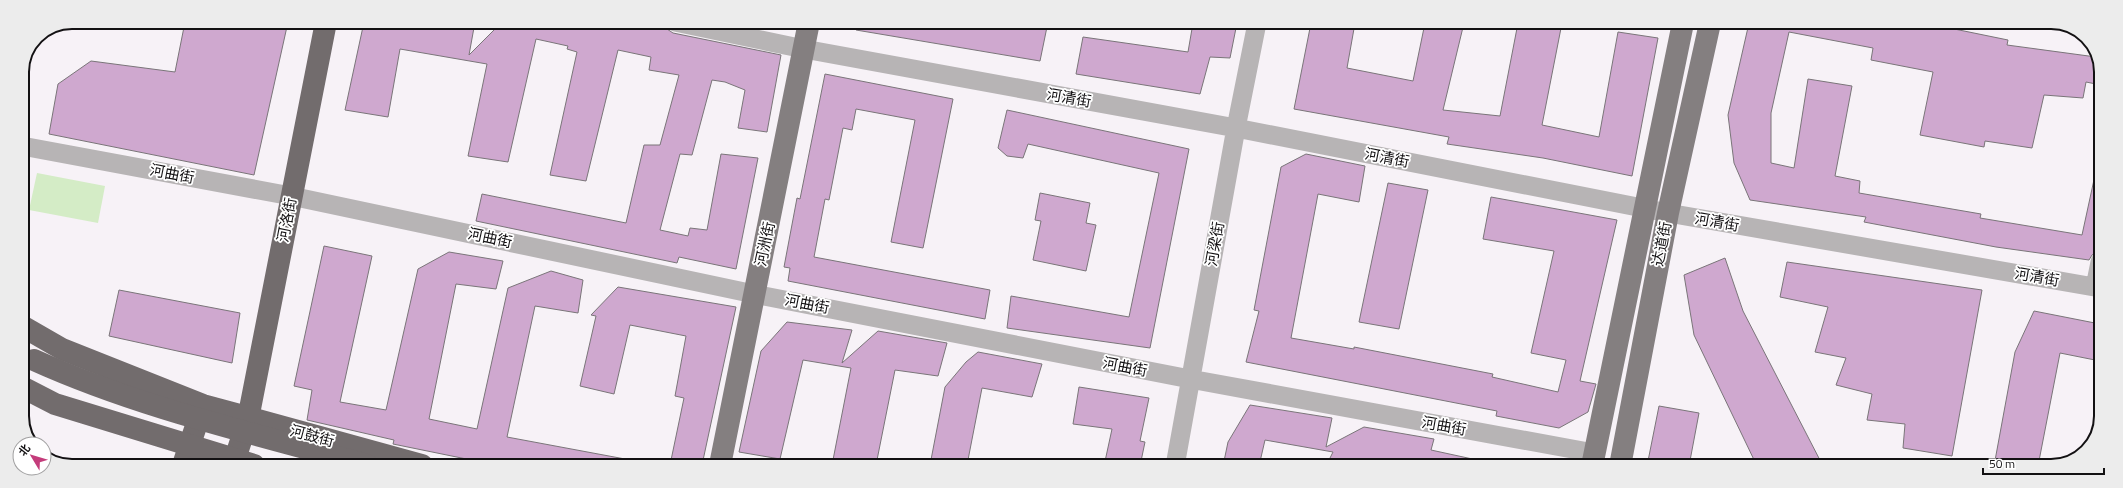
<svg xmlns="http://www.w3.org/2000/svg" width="2123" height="488" viewBox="0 0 2123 488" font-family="'Titillium Web','Noto Sans SC',sans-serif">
<rect width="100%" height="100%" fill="#f7f2f7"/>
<!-- green -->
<path fill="#d4ecc6" d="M37,173L105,186L98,223L29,210Z"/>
<!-- building -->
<path fill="#cfa8cf" stroke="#7a7579" d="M185,22H288L254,175L49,134L58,84L91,61L175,72Z
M364,22H475L469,55L502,22H636L667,29L673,33L781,55L767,132L738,128L745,90L725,82L712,80L692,155L680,154L660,230L688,236L690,228L707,230L721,154L758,158L736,269L679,257L677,263L476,221L482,194L626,223L644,145H660L679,75L649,70L651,57L618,50L586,181L550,175L577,52L567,49L568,46L536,39L508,162L468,156L487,64L400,49L388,117L345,110Z
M856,22H980L1008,27L1009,22H1048L1040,61L856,30Z
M1193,23H1237L1230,58L1210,57L1200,94L1076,74L1083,37L1188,52Z
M1311,23H1355L1347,68L1413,81L1425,23H1464L1443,110L1500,116L1518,23H1562L1542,125L1599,137L1618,32L1658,38L1632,176L1543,158L1447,144L1449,137L1294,109Z
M1749,23H1925L2008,40L2007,45L2096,57L2101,68V85L2086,82L2083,98L2044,95L2032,148L1985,141L1984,147L1920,135L1933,72L1871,60L1873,48L1789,32L1771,113V163L1794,168L1808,79L1852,86L1835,176L1860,181L1859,193L1981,214L1980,218L2082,235L2095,175L2101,176L2100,232L2097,252L2092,255L2089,260L1996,247L1864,222L1866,217L1750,200L1734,163L1728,115Z
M825,74L953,99L923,248L891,242L915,120L856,109L852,130L843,128L829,200L825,199L814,257L990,290L985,319L788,281L790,268L784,267L797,198L800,199Z
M1007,110L1189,149L1150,348L1007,328L1011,296L1129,317L1159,173L1028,144L1023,158L1007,156L998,148Z
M1306,154L1365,166L1359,202L1318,194L1291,338L1354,349V347L1493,374L1492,377L1558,392L1566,360L1531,353L1554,251L1483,239L1491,197L1617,220L1580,381L1596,384L1588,412L1559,428L1496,416L1497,411L1246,362L1259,311L1254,310L1281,167Z
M1388,183L1428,190L1399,329L1359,322Z
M1040,193L1090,203L1086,223L1096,225L1086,271L1033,260L1041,221L1035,220Z
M324,246L372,256L340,402L386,410L418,269L449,252L503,261L496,289L456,284L429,419L477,429L508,288L551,271L583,280L578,313L535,306L507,437L625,459L624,465H485L486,463L393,444L394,440L307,420L312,390L294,386Z
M1725,258L1743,311L1823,466H1757L1694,335L1684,275Z
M1787,262L1982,290L1952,456L1903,448L1905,424L1867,420L1872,394L1836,385L1846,358L1815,352L1828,307L1780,297Z
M618,287L736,307L702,465H670L684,398L675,396L686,336L630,325L614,394L580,386L596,316L591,315Z
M119,290L240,313L232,363L109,336Z
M2034,311L2100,324V361L2060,353L2038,466H1994L2015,352Z
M787,322L852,330L842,363L878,331L947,343L938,376L895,370L876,465H832L851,368L803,360L780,459L739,452L761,351Z
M978,352L1042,364L1032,397L982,388L967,465H930L945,387L966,362Z
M1079,387L1149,398L1140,441L1145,442L1140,466H1104L1112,429L1073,424Z
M1250,405L1332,418L1326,447L1364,427L1434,439L1431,450L1477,460L1476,466H1326L1333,452L1265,440L1259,466H1223L1228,442Z
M1659,406L1699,413L1689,466H1647Z"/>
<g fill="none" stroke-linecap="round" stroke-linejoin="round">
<!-- minor -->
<path stroke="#b7b4b5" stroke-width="19" d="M675,22L804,49L1236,128L1668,213L2100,288
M22,146L291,196L754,294L1190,379L1594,453
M2095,287L2100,262
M1175,466L1236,128L1257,23"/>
<!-- major -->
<path stroke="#847f80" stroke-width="22" d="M720,465L809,22
M1592,466L1683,23
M1620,466L1668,213L1710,23"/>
<!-- highway -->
<path stroke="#726c6d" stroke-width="22" d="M22,326L62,349L203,405L422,465
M183,465L203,405
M233,465L248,419L326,22"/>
<!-- highway-bridge -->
<path stroke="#726c6d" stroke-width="22" d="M34,360C140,408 256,434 367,465
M22,387L55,404L254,465"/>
</g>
<g text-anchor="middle" stroke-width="3.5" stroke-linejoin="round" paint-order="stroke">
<!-- street labels -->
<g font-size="15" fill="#131113" stroke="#fff">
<text transform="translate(1069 98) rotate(10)" y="5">河清街</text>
<text transform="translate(1387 158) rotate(11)" y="5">河清街</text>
<text transform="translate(172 174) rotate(11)" y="5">河曲街</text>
<text transform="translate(287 220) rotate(-79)" y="5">河洛街</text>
<text transform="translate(1717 222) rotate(10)" y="5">河清街</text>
<text transform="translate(490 238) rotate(12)" y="5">河曲街</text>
<text transform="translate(765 244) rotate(-78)" y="5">河洲街</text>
<text transform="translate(1215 244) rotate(-80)" y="5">河梁街</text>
<text transform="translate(1662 244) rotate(-79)" y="5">达道街</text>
<text transform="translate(2037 277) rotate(10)" y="5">河清街</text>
<text transform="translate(807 304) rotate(11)" y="5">河曲街</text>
<text transform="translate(1125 367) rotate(11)" y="5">河曲街</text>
<text transform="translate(1444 426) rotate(10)" y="5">河曲街</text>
<text transform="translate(312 436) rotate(15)" y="5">河鼓街</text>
</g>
</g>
<!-- crop -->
<path d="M0 0H2123V488H0ZM72 29H2051A43 43 0 0 1 2094 72V416A43 43 0 0 1 2051 459H72A43 43 0 0 1 29 416V72A43 43 0 0 1 72 29Z" fill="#ececec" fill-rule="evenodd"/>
<path fill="none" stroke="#131113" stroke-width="2" d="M72 29H2051A43 43 0 0 1 2094 72V416A43 43 0 0 1 2051 459H72A43 43 0 0 1 29 416V72A43 43 0 0 1 72 29Z"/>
<!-- north arrow -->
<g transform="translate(32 456) rotate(308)"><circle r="19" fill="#ffffff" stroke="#a1a0a1"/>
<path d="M0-3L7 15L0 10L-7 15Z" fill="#c43c7b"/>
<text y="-6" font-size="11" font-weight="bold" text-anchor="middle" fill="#131113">北</text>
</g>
<!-- scale -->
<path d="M1983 468v6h121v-6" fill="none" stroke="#131113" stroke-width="2"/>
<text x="1989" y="468" font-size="12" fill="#131113" stroke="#ffffff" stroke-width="3" paint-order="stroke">50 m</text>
</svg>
